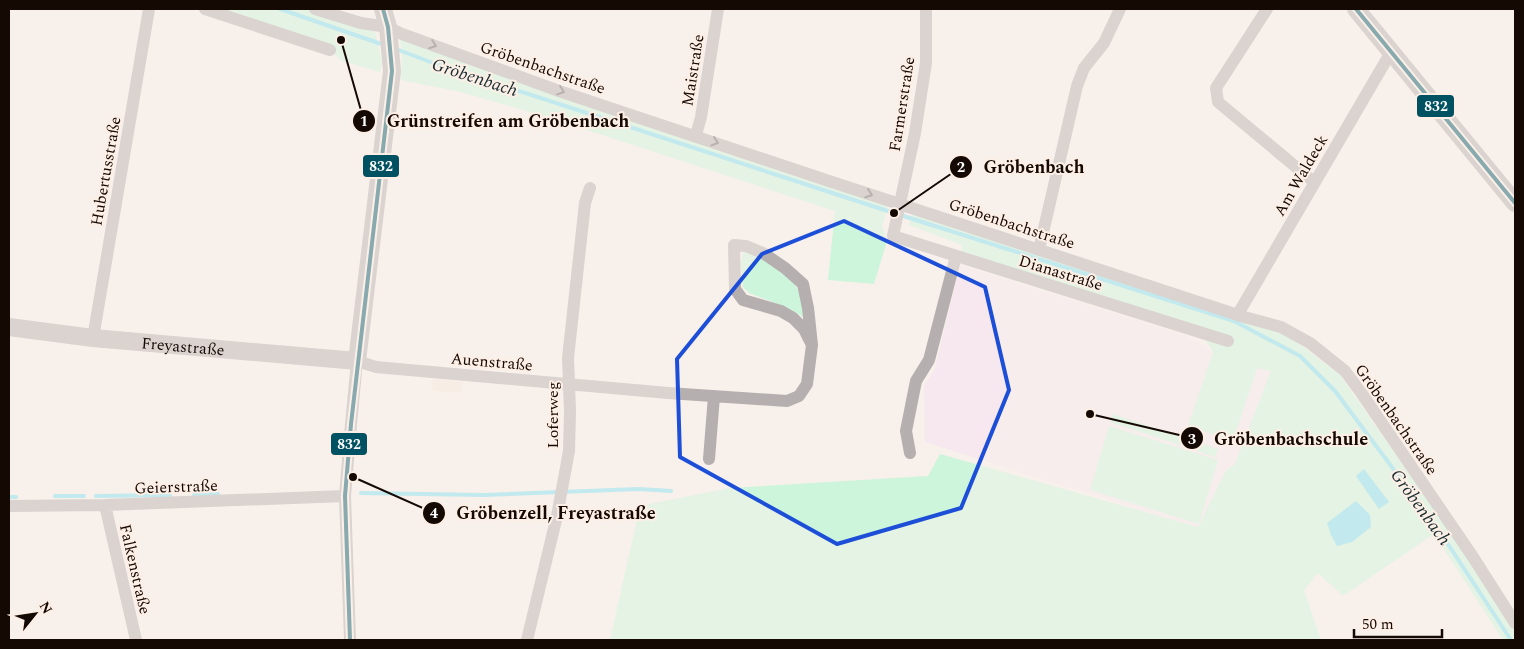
<svg xmlns="http://www.w3.org/2000/svg" width="1524" height="649" viewBox="0 0 1524 649" font-family="Spectral,serif">
<rect width="100%" height="100%" fill="#f7f0eb"/>
<!-- built -->
<path fill="#f9e8dc" d="M433,379L462,382L461,393L432,391Z"/>
<!-- education -->
<path fill="#f6e8ee" d="M960,265L1189,337L1213,352L1272,371L1235,464L1225,472L1198,528L925,442L924,386L935,369Z"/>
<!-- green -->
<path fill="#cdf5db" d="M218,9H306L375,31L382,62L380,72L342,61L330,50Z
M400,38L888,205L882,226L887,241L874,284L828,280L835,211L550,118L461,92L401,80L402,59Z
M913,212L1279,330L1292,338L1340,375L1468,558L1515,631V640H1503L1434,534L1343,596L1318,573L1304,590L1321,640H610L640,506L730,488L928,476L940,454L1198,527L1225,472L1235,464L1271,371L1257,368L1233,441L1188,426L1213,352L1198,328L961,253L962,245L909,225Z
M749,249C760,257 780,267 788,276C797,285 802,298 806,310L803,317L788,308L749,293L743,287L741,264L743,253Z
M1113,414L1218,449L1215,457L1110,422Z
M1109,426L1218,460L1199,524L1090,490Z"/>
<!-- water -->
<path fill="#81dff1" d="M1364,469L1389,502L1379,509L1356,476Z
M1356,501L1370,515L1371,527L1352,542L1337,546L1331,535L1327,523Z"/>
<g fill="none" stroke-linecap="round" stroke-linejoin="round">
<!-- stream -->
<path stroke="#81dff1" stroke-width="4" d="M280,9L384,45
M396,49L433,63L894,213L1234,321L1300,356L1335,391L1436,526L1511,640
M361,493L485,495L639,489L671,491
M194,495L218,494
M55,496H84
M96,496L170,495
M9,497H16"/>
<!-- street -->
<path stroke="#b6afaf" stroke-width="12" d="M205,9L330,50
M315,9L361,23L388,27L402,34L559,91L829,181L1244,317L1281,327L1310,343L1345,371L1362,394L1473,557L1515,623
M926,9V63L915,133L893,236L1228,341
M1267,9L1216,88L1218,102L1314,182
M696,135L701,117L718,9
M1039,250L1077,86L1084,68L1104,43L1120,9
M1238,314L1391,52
M93,338L149,9
M910,453L906,431L916,381L929,360L956,256
M709,459L714,396
M105,505L136,640
M9,506L105,505L345,496
M350,640L345,496L351,424L357,361L376,367L387,368L668,393L787,401L799,396L807,384L812,345L808,308L803,284L785,268L763,253L746,246L734,245L735,289L743,300L781,311L793,318L804,329L812,345
M527,640L557,516L569,451L570,411L568,358L585,203L590,188"/>
<!-- secondary -->
<g stroke="#b6afae" stroke-width="18">
<path d="M1356,9L1515,203"/>
<path id="s1" d="M9,327L93,338L357,361L392,71L388,27L383,9"/>
</g>
<!-- bus-1 casing -->
<g stroke="#fdefe5" stroke-width="8">
<path id="bus-1" d="M1356,9L1515,203
M350,640L345,496L351,424L392,71L388,27L383,9"/>
</g>
<!-- bus-1 -->
<use href="#bus-1" stroke="#005262" stroke-width="4"/>
</g>
<!-- one-way arrows -->
<defs><path id="oneway-chevron" d="M-2-3.5L2.5 0L-2 3.5" fill="none" stroke-width="1.6" stroke-linecap="round" stroke-linejoin="round" transform="scale(1.25)"/></defs>
<g stroke="#6d6462">
<use href="#oneway-chevron" transform="translate(433 45) rotate(20)"/>
<use href="#oneway-chevron" transform="translate(561 91) rotate(19)"/>
<use href="#oneway-chevron" transform="translate(715 142) rotate(19)"/>
<use href="#oneway-chevron" transform="translate(869 194) rotate(18)"/>
</g>
<!-- marked area -->
<path d="M0 0H1524V649H0ZM844,221L985,287L1009,390L961,508L837,544L680,457L677,359L762,254Z" fill="#f7f0eb" fill-opacity=".55" fill-rule="evenodd"/>
<path fill="none" stroke="#1d4ed8" stroke-width="4" stroke-linejoin="round" d="M844,221L985,287L1009,390L961,508L837,544L680,457L677,359L762,254Z"/>
<g text-anchor="middle" stroke-width="4" stroke-linejoin="round" paint-order="stroke">
<!-- street labels -->
<g font-size="16" fill="#140903" stroke="#fdefe5">
<text transform="translate(543 67) rotate(19)" y="6">Gröbenbachstraße</text>
<text transform="translate(692 70) rotate(-81)" y="6">Maistraße</text>
<text transform="translate(901 104) rotate(-81)" y="6">Farmerstraße</text>
<text transform="translate(105 171) rotate(-80)" y="6">Hubertusstraße</text>
<text transform="translate(1300 175) rotate(-60)" y="6">Am Waldeck</text>
<text transform="translate(1012 223) rotate(18)" y="6">Gröbenbachstraße</text>
<text transform="translate(1061 272) rotate(17)" y="6">Dianastraße</text>
<text dy="6" stroke="none"><textPath href="#s1" startOffset="175">Freyastraße</textPath></text>
<text transform="translate(492 361) rotate(5)" y="6">Auenstraße</text>
<text transform="translate(552 415) rotate(-90)" y="6">Loferweg</text>
<text transform="translate(1397 419) rotate(55)" y="6">Gröbenbachstraße</text>
<text transform="translate(176 486) rotate(-2)" y="6">Geierstraße</text>
<text transform="translate(136 569) rotate(77)" y="6">Falkenstraße</text>
</g>
<!-- water labels -->
<g font-size="18" font-style="italic" fill="#162d32" stroke="#fdefe5">
<text transform="translate(475 77) rotate(18)" y="6">Gröbenbach</text>
<text transform="translate(1421 507) rotate(54)" y="6">Gröbenbach</text>
</g>
</g>
<!-- callouts -->
<path fill="none" stroke="#140903" stroke-width="2" d="M341 40L364 121M894 213L961 167M1090 414L1192 438M353 477L434 513"/>
<g fill="#140903" stroke="#fdefe5" stroke-width="2">
<circle cx="341" cy="40" r="5"/>
<circle cx="894" cy="213" r="5"/>
<circle cx="1090" cy="414" r="5"/>
<circle cx="353" cy="477" r="5"/>
<circle cx="364" cy="121" r="12"/>
<circle cx="961" cy="167" r="12"/>
<circle cx="1192" cy="438" r="12"/>
<circle cx="434" cy="513" r="12"/>
</g>
<g font-size="15" text-anchor="middle" font-weight="bold" fill="#fff">
<text x="364" y="126">1</text>
<text x="961" y="172">2</text>
<text x="1192" y="444">3</text>
<text x="434" y="518">4</text>
</g>
<g font-size="18" text-anchor="middle" font-weight="bold" fill="#140903" stroke="#fdefe5" stroke-width="4" stroke-linejoin="round" paint-order="stroke">
<text x="508" y="127">Grünstreifen am Gröbenbach</text>
<text x="1034" y="173">Gröbenbach</text>
<text x="1291" y="445">Gröbenbachschule</text>
<text x="556" y="519">Gröbenzell, Freyastraße</text>
</g>
<g stroke="#fdefe5" stroke-width="2">
<rect x="1416" y="94" width="39" height="24" rx="5" fill="#005262"/>
<rect x="362" y="154" width="38" height="24" rx="5" fill="#005262"/>
<rect x="330" y="432" width="38" height="24" rx="5" fill="#005262"/>
</g>
<g font-size="14" text-anchor="middle" font-weight="bold" fill="#fff">
<text x="1436" y="111">832</text>
<text x="381" y="171">832</text>
<text x="349" y="449">832</text>
</g>
<!-- border -->
<rect width="1524" height="649" fill="none" stroke="#140903" stroke-width="20"/>
<!-- north arrow -->
<g transform="translate(35 614) rotate(60)" stroke="#fdefe5" stroke-width="4" paint-order="stroke">
<path d="M0-4L9 19L0 12L-9 19Z" fill="#140903"/>
<text y="-8" font-size="14" font-weight="bold" text-anchor="middle" fill="#140903">N</text>
</g>
<!-- scale -->
<path d="M1354 629v8h88v-8" fill="none" stroke="#140903" stroke-width="2.5"/>
<text x="1362" y="629" font-size="15" fill="#140903" stroke="#fdefe5" stroke-width="4" paint-order="stroke">50 m</text>
</svg>
